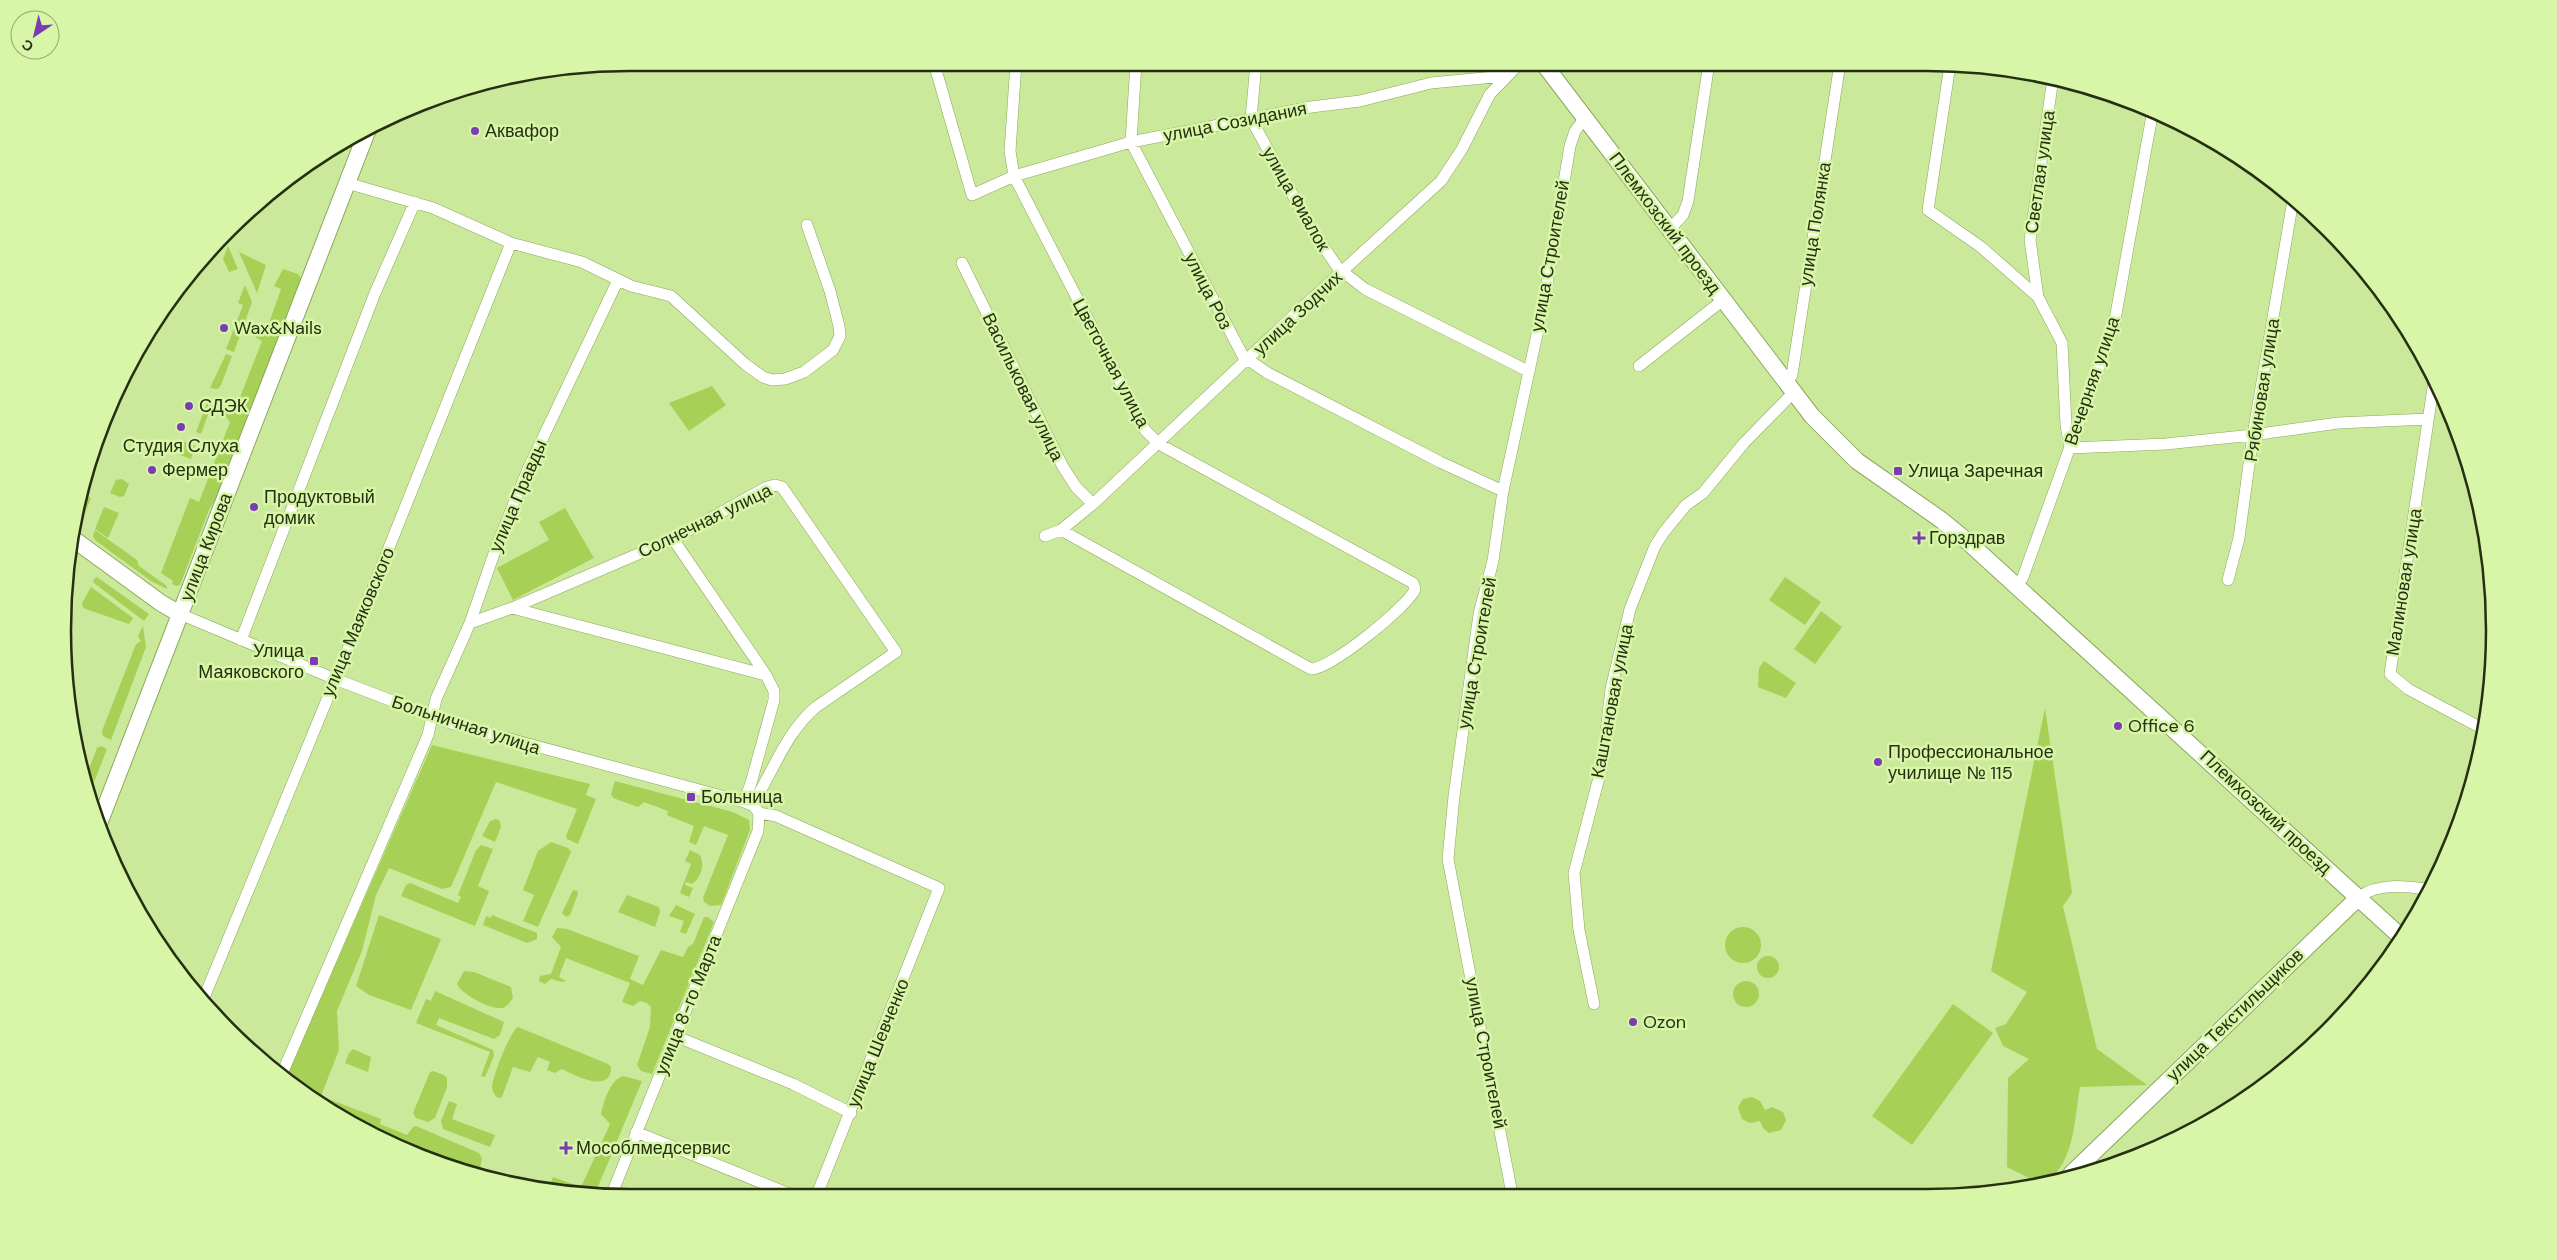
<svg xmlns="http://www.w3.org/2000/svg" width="2557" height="1260" viewBox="0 0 2557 1260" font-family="'DM Sans',sans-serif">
<rect width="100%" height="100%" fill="#cbe99b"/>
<!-- green -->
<path fill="#a7d056" d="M228,246L238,269L229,272L223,259Z
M239,252L266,265L257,293Z
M283,269L298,274L302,280L222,488L209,510L180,585L176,586L172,584L173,581L161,573L190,498L199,502L230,422L225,416L228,405H237L262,341L255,337V332L259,325L268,326L281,289L274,286Z
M245,285L252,302L234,352L226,349L243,305L238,303Z
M226,354L232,356L221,385L218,389L210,388Z
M712,386L726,405L689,431L669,403Z
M207,403L212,404L201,434L196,432Z
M183,441L195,446L191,459L178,454Z
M122,479L129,484L124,496L120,497L110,493L116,480Z
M85,495L91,498L84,516L76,512L78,502Z
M104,507L119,513L108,538L95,529Z
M565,508L594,558L513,600L497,568L549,540L539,522Z
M95,530L137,560L139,566L167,586V589L151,581L96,541L93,536Z
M97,577L149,614L144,621L94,583L93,580Z
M1785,577L1821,602L1805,625L1769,600Z
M91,587L133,618L129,624L83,608L82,603Z
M1821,611L1842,627L1815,664L1794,649Z
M143,626L146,647L111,740L103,736L102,731L136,644L141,641L138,636Z
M1764,661L1796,683L1786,698L1758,687L1759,668Z
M2045,708L2072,893L2063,906L2097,1049L2147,1085L2080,1087C2074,1118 2075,1173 2039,1183L2007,1167L2008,1078L2029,1059L2003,1046L1995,1028L2006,1024L2027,992L1991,971Z
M432,745L590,784L586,795L596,799L578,844L567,839L566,836L577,809L496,782L451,887L442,889L389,868L376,895L362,951L337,1011L339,1050L321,1096L381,1119L380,1124L407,1135L413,1127L416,1126L479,1153L482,1158L479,1174L413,1154L315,1102L285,1079Z
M101,746L107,749L89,795L85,779L97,748Z
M615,781L733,812L749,820L750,830L721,905L710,906L704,902L703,898L728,835L704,826L696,845L689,842L694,826L667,815L668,811L644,802L638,807L613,798L611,794Z
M496,819L500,821L501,827L495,842L482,836L490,821Z
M551,842L568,848L571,852L538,927L523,921L534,895L523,890L538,851Z
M481,845L493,849L478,886L489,891L475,926L401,896L406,885L410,883L458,903L461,897L458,895L476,850Z
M690,850L700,855C705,865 701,878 692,884L686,882L685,885L693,888L689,897L680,893L691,864L685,861Z
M573,890L577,891L578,894L570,915L566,917L562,913Z
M627,895L659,907L660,912L655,927L618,912Z
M676,905L695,914L686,934L680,932L684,921L669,916Z
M379,915L441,939L411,1010L369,995L356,986Z
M492,915L537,933V939L527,943L483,925L486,916L491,918Z
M704,917H708L714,922L652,1074L641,1071L637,1065L650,1027L651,1007L647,1003L640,1001L633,1006L622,1002L630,983L566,958L559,977L566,981L562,982L551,979L545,984L539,981L540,976L551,974L561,947L552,937L557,928L567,929L639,956L630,979L643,985L661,950L683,957L688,947L693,944Z
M1725 945a18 18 0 1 1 36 0a18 18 0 1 1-36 0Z
M1757 967a11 11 0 1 1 22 0a11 11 0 1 1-22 0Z
M464,971L474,972L511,987L513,998C510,1002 507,1007 502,1008C491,1010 461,994 457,984Z
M1733 994a13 13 0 1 1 26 0a13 13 0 1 1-26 0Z
M435,991L504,1022L500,1035L494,1039L439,1018L436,1025L493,1050L494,1056L485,1077L481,1076L490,1052L416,1023L426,999L431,1001Z
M1953,1004L1993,1033L1912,1145L1872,1116Z
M518,1027L608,1064L611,1067C611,1095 574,1075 562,1069L555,1073L547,1070L550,1062L538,1057L530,1072L513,1067L502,1097L498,1098C494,1095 493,1092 492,1088C492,1078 510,1031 518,1027Z
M353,1049L371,1057L368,1072L345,1063L349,1053Z
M430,1072L433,1071L444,1075L447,1078V1087L435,1118L428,1122L416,1118L413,1113Z
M623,1076L642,1081L595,1194L565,1191L550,1185L553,1177L581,1187L610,1124L601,1114C604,1101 610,1080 623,1076Z
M1752,1097L1760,1101L1765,1110L1772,1107L1783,1112L1786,1120L1781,1130L1769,1133L1763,1128L1760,1121L1750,1123L1742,1119L1738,1107L1743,1099Z
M449,1101L457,1104L452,1119L495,1135L490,1147L443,1129L441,1121Z"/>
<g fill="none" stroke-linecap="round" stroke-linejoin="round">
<!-- street casing -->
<g stroke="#8ca75c" stroke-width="12">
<path id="street" d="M934,63L972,195L1014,176L1131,142L1311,107L1360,101L1431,83L1505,76
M1016,63L1010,151L1014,176L1145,430L1159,444L1413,583L1415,589C1409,606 1329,670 1311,669L1061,530
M1136,63L1131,142L1243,356L1266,372L1440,462L1503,491
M1256,63L1251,119L1311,228L1338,268L1365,289L1528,371
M1950,65L1928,210L1981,247L2038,297L2062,343L2066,425L2070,448L2166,444L2253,435L2338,423L2428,419
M347,183L433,208L511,243L582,262L631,286L671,296L745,364L763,377L772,380L785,379L804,372L833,350L840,336L839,326L830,291L807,225
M1670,229L1683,215L1688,201L1709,63
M962,263L1063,467L1076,487L1093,504
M2038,297L2030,240L2053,78
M1639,366L1723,300
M2434,381L2390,674L2408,689L2485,730
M1786,384L1792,375L1840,63
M1045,536L1061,530L1093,504L1293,316L1441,181L1462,149L1490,94L1520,63
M673,539L766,675
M2228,580L2239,538L2253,435L2293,200
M2017,586L2023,577L2114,325L2153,110
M512,608L766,675L774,691V700L751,783L744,802
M180,614L335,679L450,723L744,802L754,806L759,813
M470,623L512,608L673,539L767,487L775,485L782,487L896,652L816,707C786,732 773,772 752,805
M241,640L375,293L415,202
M759,813L776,816L939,888L816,1197
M2359,897C2378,883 2404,886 2427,889
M203,1000L362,615L511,243
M1594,1004L1579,930L1574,873L1602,766L1611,689L1630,609L1655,546L1664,532L1686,505L1703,493L1744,443L1793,393
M675,1036L793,1084L851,1113
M281,1076L428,735L436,699L470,623L497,545L528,469L618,280
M636,1132L797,1197
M1512,1194L1448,859L1454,796L1479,614L1493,561L1503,491L1544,302L1570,146L1575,131L1585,118
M611,1196L758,831L759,813"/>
</g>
<!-- secondary casing -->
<g stroke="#8ca75c" stroke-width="18">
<path id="secondary" d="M1543,63L1812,416L1857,461L1940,519L1967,541L2400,936
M72,538L161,603L180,614
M98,826L368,129
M2071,1174L2359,897"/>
</g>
<!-- street -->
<use href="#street" stroke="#fff" stroke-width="11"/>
<!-- secondary -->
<use href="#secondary" stroke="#fff" stroke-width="16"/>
</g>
<!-- markers -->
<g fill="#7b3cb1" stroke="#d8f6a8" stroke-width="2">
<circle cx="475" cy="131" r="5"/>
<circle cx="224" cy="328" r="5"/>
<circle cx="189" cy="406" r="5"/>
<circle cx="181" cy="427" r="5"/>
<circle cx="152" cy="470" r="5"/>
<rect x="1893" y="466" width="10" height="10" rx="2.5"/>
<circle cx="254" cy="507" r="5"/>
<path d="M1916.5 530.5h5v5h5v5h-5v5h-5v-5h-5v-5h5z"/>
<rect x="309" y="656" width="10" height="10" rx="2.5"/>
<circle cx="2118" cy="726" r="5"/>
<circle cx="1878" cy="762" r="5"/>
<rect x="686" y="792" width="10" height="10" rx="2.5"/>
<circle cx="1633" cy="1022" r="5"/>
<path d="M563.5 1140.5h5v5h5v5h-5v5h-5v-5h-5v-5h5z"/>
</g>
<g text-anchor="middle" stroke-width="5" stroke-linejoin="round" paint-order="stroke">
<!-- street labels -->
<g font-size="18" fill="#263011" stroke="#d8f6a8">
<text transform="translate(1235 122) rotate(-11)" y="6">улица Созидания</text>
<text transform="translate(2040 172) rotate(-82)" y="6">Светлая улица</text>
<text transform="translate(1296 199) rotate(60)" y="6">улица Фиалок</text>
<text transform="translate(1665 223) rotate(53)" y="6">Племхозский проезд</text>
<text transform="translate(1815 224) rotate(-81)" y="6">улица Полянка</text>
<text transform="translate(1550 256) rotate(-80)" y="6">улица Строителей</text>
<text transform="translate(1208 291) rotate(63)" y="6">улица Роз</text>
<text transform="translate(1298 313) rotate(-43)" y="6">улица Зодчих</text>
<text transform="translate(1111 363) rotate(62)" y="6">Цветочная улица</text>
<text transform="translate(2092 381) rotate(-71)" y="6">Вечерняя улица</text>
<text transform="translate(1023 387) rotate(64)" y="6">Васильковая улица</text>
<text transform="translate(2262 390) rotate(-81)" y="6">Рябиновая улица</text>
<text transform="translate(518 496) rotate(-67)" y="6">улица Правды</text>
<text transform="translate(705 521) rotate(-26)" y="6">Солнечная улица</text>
<text transform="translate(206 547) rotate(-69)" y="6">улица Кирова</text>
<text transform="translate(2404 582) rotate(-81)" y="6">Малиновая улица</text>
<text transform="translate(358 622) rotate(-67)" y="6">улица Маяковского</text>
<text transform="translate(1477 653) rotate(-80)" y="6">улица Строителей</text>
<text transform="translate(1612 701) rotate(-79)" y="6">Каштановая улица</text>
<text transform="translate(466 725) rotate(18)" y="6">Больничная улица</text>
<text transform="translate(2266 812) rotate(43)" y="6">Племхозский проезд</text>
<text transform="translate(688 1005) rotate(-68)" y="6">улица 8-го Марта</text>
<text transform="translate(2235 1015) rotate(-44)" y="6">улица Текстильщиков</text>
<text transform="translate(878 1043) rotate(-68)" y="6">улица Шевченко</text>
<text transform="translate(1486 1053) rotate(79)" y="6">улица Строителей</text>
</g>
<!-- poi labels -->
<g font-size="18" fill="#263011" stroke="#d8f6a8" text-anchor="start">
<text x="485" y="137">Аквафор</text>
<text x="234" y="334">Wax&amp;Nails</text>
<text x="199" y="412">СДЭК</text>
<text x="181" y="452" text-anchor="middle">Студия Слуха</text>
<text x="162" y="476">Фермер</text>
<text x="1908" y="477">Улица Заречная</text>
<text x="264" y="503">Продуктовый<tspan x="264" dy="21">домик</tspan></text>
<text x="1929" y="544">Горздрав</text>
<text x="304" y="657" text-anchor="end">Улица<tspan x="304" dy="21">Маяковского</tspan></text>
<text x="2128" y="732">Office 6</text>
<text x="1888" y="758">Профессиональное<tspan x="1888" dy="21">училище № 115</tspan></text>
<text x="701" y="803">Больница</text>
<text x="1643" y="1028">Ozon</text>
<text x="576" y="1154">Мособлмедсервис</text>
</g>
</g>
<!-- crop -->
<path d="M0 0H2557V1260H0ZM630 71H1927A559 559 0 0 1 2486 630V630A559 559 0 0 1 1927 1189H630A559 559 0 0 1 71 630V630A559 559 0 0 1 630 71Z" fill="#d8f6a8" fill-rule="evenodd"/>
<path fill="none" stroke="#263011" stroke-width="2.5" d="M630 71H1927A559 559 0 0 1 2486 630V630A559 559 0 0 1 1927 1189H630A559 559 0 0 1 71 630V630A559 559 0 0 1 630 71Z"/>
<!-- north arrow -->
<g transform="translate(35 35) rotate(215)"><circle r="24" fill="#d8f6a8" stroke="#91a76c"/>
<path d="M0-4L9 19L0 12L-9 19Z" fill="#7b3cb1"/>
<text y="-8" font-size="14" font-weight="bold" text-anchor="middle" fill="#263011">С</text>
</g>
</svg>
